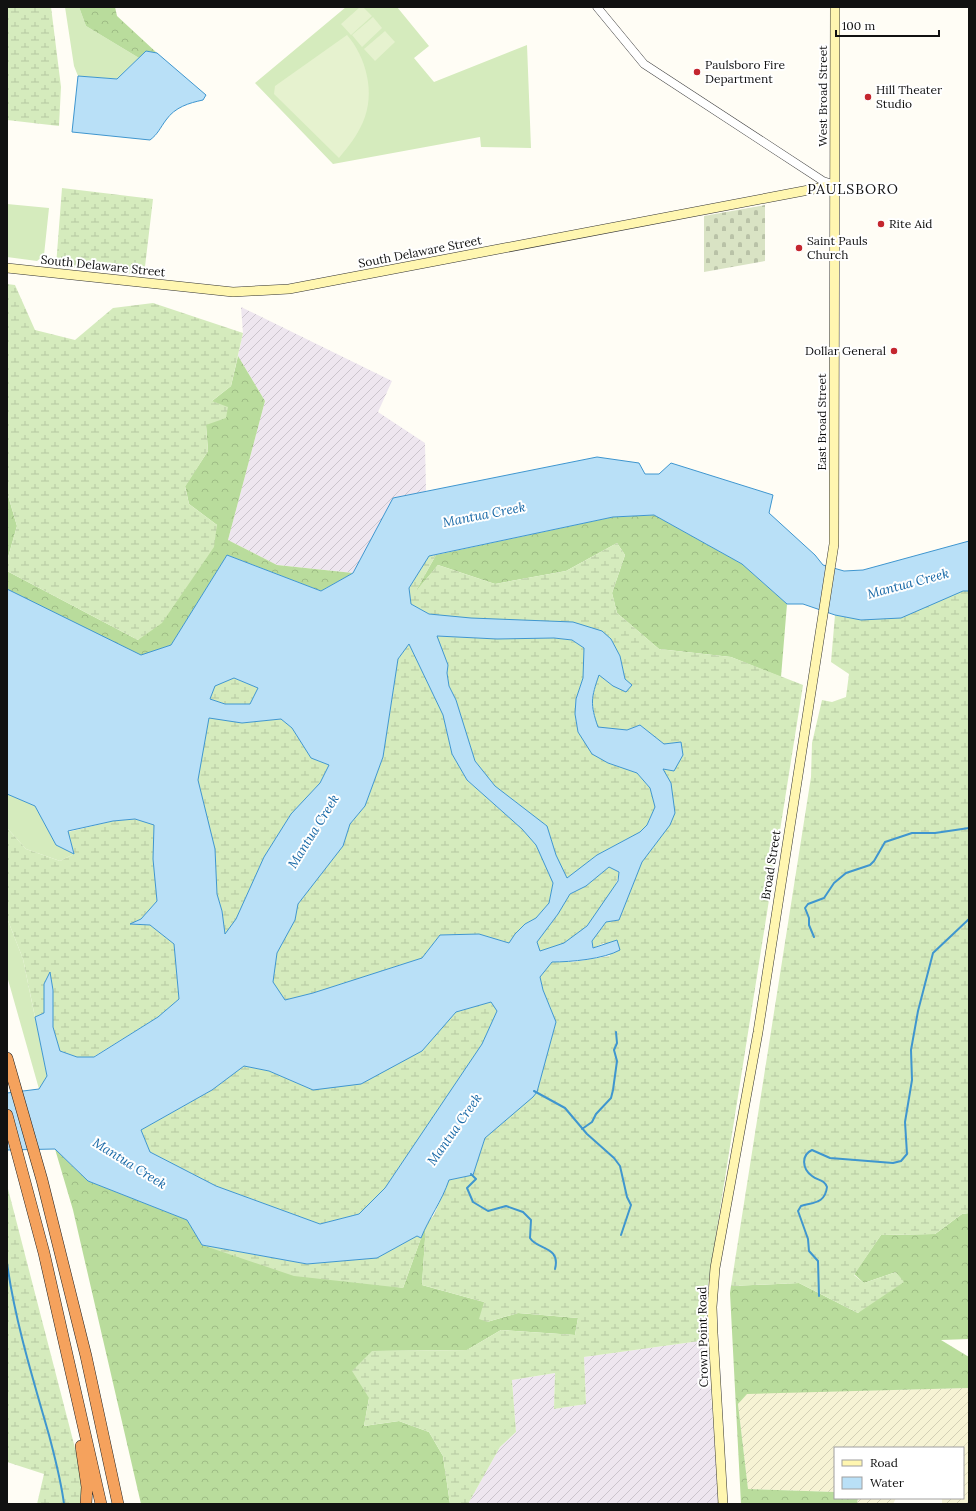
<svg xmlns="http://www.w3.org/2000/svg" width="976" height="1511" viewBox="0 0 976 1511" font-family="Lora,serif">
<defs>
<pattern id="industrial-furrows" width="10" height="10" patternUnits="userSpaceOnUse"><rect width="10" height="10" fill="#eee6ef"/><path d="M-1 1l2-2M0 10L10 0M9 11l2-2" fill="none" stroke="#cbc4cc"/></pattern>
<pattern id="farmland-furrows" width="10" height="10" patternUnits="userSpaceOnUse"><rect width="10" height="10" fill="#f6f3d4"/><path d="M-1 1l2-2M0 10L10 0M9 11l2-2" fill="none" stroke="#d2cfb5"/></pattern>
<pattern id="forest-crowns" width="20" height="18" patternUnits="userSpaceOnUse"><rect width="20" height="18" fill="#b9dc9c"/><path d="M2 6a3 3 0 1 1 6 0M12 15a3 3 0 1 1 6 0" fill="none" stroke="#9ebc85"/></pattern>
<pattern id="wetland-marsh" width="20" height="14" patternUnits="userSpaceOnUse"><rect width="20" height="14" fill="#d5ebbd"/><path d="M1 5h8M5 5V1M11 12h8M15 12V8" fill="none" stroke="#b6c8a1"/></pattern>
<pattern id="cemetery-stones" width="16" height="16" patternUnits="userSpaceOnUse"><rect width="16" height="16" fill="#d9e3c4"/><path d="M2 7V4a2 2 0 0 1 4 0v3zM10 15v-3a2 2 0 0 1 4 0v3z" fill="#b9c2a7"/></pattern>
</defs>
<rect width="100%" height="100%" fill="#fffdf5"/>
<!-- industrial -->
<path fill="url(#industrial-furrows)" d="M241,307L392,381L378,412L425,443L426,492L393,498L353,573L277,565L228,540L265,401L238,356L243,333Z
M707,1340L719,1504H468L500,1447L516,1432L512,1380L555,1373L554,1409L586,1404L584,1357Z"/>
<!-- farmland -->
<path fill="url(#farmland-furrows)" d="M969,1388V1504H942V1498H963V1448H835V1492L748,1489L738,1404L747,1393Z
M858,1498H896L893,1504H857Z"/>
<!-- grass -->
<path fill="#d5ebbd" d="M65,7H79L86,26L139,58L117,79L78,76L74,66Z
M346,7H397L429,46L414,58L434,82L527,45L531,148L481,147L480,137L333,164L255,83Z
M7,204L49,208L44,255L37,261L7,257Z
M7,794L35,806L56,845L74,854L60,861L26,849L7,828Z
M7,918L23,959L47,1076L39,1089L7,976Z"/>
<!-- forest -->
<path fill="url(#forest-crowns)" d="M79,7H115L117,16L157,53L146,51L139,58L86,26Z
M238,356L265,401L228,540L277,565L353,573L321,591L227,555L171,645L141,656L7,589V571L138,640L217,525L189,504L185,486L208,451L206,425L212,401L231,386Z
M7,492L17,526L7,561Z
M654,515L742,564L787,604L781,677L731,657L659,649L617,613L612,593L625,555L617,543L566,571L495,584L438,565L414,594L436,555L613,517Z
M55,1149L88,1181L187,1220L202,1245L403,1288L426,1224L422,1285L484,1302L487,1322L518,1313L578,1318L575,1335L501,1330L467,1350L372,1351L369,1398L364,1426L399,1421L429,1432L443,1456L450,1504H141L73,1210Z
M969,1213V1339L941,1340L969,1357V1388L747,1394L738,1404L748,1489L835,1492V1498H858L857,1504H741L730,1293L731,1286L799,1283L858,1313L896,1272L864,1283L854,1274L881,1235L935,1234L962,1214Z"/>
<!-- wetland -->
<path fill="url(#wetland-marsh)" d="M7,7H51L61,87L59,126L7,120Z
M62,188L153,199L144,275L56,266Z
M7,284L15,285L35,330L75,340L113,308L153,303L243,333L231,386L212,401L228,407L226,418L206,425L208,451L185,487L189,504L217,525L214,547L162,623L138,640L7,571V561L17,526L7,492Z
M617,543L625,555L612,593L617,613L659,649L731,657L803,685L707,1292V1340L584,1357L586,1404L554,1409L555,1373L512,1380L516,1432L500,1447L468,1504H450L443,1456L429,1432L399,1421L364,1426L369,1398L352,1371L372,1351L467,1350L501,1330L575,1335L578,1318L518,1313L487,1322L479,1319L484,1302L422,1285L426,1224L434,1215L449,1180L473,1175L485,1138L537,1092L556,1022L543,990L540,977L552,962H573L610,956L604,943L593,948L592,941L606,922L619,920L642,862L670,825L662,768L681,742L664,744L640,725L627,730L598,728C590,704 591,698 599,675L613,686L625,679L620,656L611,639L429,614L411,604L409,588L429,556L436,555L416,591L438,565L495,584L566,571Z
M963,591H969V1213L962,1214L935,1234L881,1235L854,1275L864,1283L896,1272L904,1282L858,1313L799,1283L731,1286L811,777L812,743L822,700L832,702L846,697L849,674L831,662L835,615L861,620Z
M436,636L497,639L554,638L572,640L584,648L583,678L576,699L575,714L578,732L608,763L637,773L650,788L655,807L647,825L640,832L597,855L567,879L556,855L547,826L495,786L475,761L456,700L449,686L447,673L448,665Z
M409,644L443,715L452,754L467,780L522,829L536,845L553,883L549,903L536,918L525,924L515,934L509,943L479,934L440,935L422,958L313,993L285,1000L273,982L277,953L295,920L298,904L343,846L350,824L365,806L383,757L398,659Z
M234,678L258,688L250,704H225L210,699L214,686Z
M209,717L242,723L281,719L292,728L311,758L329,765L320,783L291,814L264,857L236,919L225,935L222,911L217,894L215,849L197,780Z
M135,819L154,825L153,859L157,901L141,919L131,924L150,925L174,944L179,999L158,1017L93,1057H77L60,1051L53,1027V990L50,973L44,984V1013L35,1017L23,959L7,918V828L26,849L60,861L74,854L68,832L113,821Z
M609,867L619,872C617,894 584,934 564,944C556,947 547,949 540,951L537,942L558,914L570,894L586,886Z
M491,1002L497,1011L482,1044L385,1188L359,1214L320,1224L216,1186L150,1152L141,1130L212,1090L244,1066L269,1071L313,1090L422,1051L456,1012Z
M7,1185L83,1479L80,1504H37L44,1474L7,1462Z
M417,1236L421,1238L403,1288L294,1276L202,1245L307,1264L377,1258Z"/>
<!-- cemetery -->
<path fill="url(#cemetery-stones)" d="M765,205V261L704,272V216Z"/>
<!-- pitch -->
<path fill="#e6f2cf" d="M360,7H363L372,16L351,35L341,24Z
M373,17L382,28L362,47L352,35Z
M385,31L395,42L375,61L364,49Z
M347,35C366,57 376,93 363,122C357,136 348,147 339,158L274,94L275,86Z"/>
<!-- water -->
<path fill="#b9e0f7" stroke="#3f96cf" fill-rule="evenodd" d="M146,51L157,53L206,95L203,100C189,103 175,107 166,120C160,128 158,134 150,140L72,132L78,76L117,79Z
M597,457L639,463L645,474H659L671,463L773,495L769,513L815,555L823,565L844,571L863,570L969,541V591H963L901,618L861,620L835,615L803,604H787L742,564L654,515L613,517L429,556L409,588L411,604L429,614L471,618L573,622L602,631L611,639L620,656L625,679L632,685L626,692L613,686L599,675C591,698 590,704 598,727L627,730L640,725L664,744L681,742L683,755L674,771L663,769L671,783L675,813L670,825L642,862L619,920L606,922L592,941L593,948L617,940L620,950C604,959 571,962 552,962L540,977L543,990L556,1022L537,1092L533,1097L485,1138L473,1175L449,1180C442,1201 429,1218 421,1238L417,1236L377,1258L307,1264L202,1245L187,1220L88,1181L55,1149L7,1150V1093L39,1089L47,1076L35,1017L44,1013V984L50,972L53,990V1027L60,1051L77,1057H94L158,1017L179,999L174,944L150,925L130,924L141,919L157,901L153,859L154,825L135,819L113,821L68,831L74,854L56,845L35,806L7,794V589L141,655L171,645L227,555L321,591L353,573L393,498ZM437,636L497,639L554,638L572,640L584,648L583,678L576,699L575,714L578,732L592,754L608,763L637,773L650,788L655,807L647,825L640,832L597,855L567,878L556,855L547,826L495,786L475,761L456,700L449,686L447,673L448,665ZM409,644L443,715L452,754L467,780L522,829L536,845L553,883L549,903L536,918L525,924L515,934L509,943L479,934L440,935L422,958L313,993L285,1000L273,982L277,953L295,920L298,904L343,846L350,824L365,806L383,757L398,659ZM234,678L258,688L250,704H225L210,699L215,686ZM209,718L242,723L281,719L292,728L311,758L329,765L320,783L291,814L264,857L236,919L225,934L222,911L217,894L215,849L198,780ZM609,867L619,872L618,881L587,926L564,943L540,951L537,942L558,914L570,894L586,886ZM491,1002L497,1011L482,1044L385,1188L359,1214L320,1224L216,1186L150,1152L141,1130L212,1090L244,1066L269,1071L313,1090L361,1084L422,1051L456,1012Z"/>
<g fill="none" stroke-linecap="round" stroke-linejoin="round">
<!-- stream -->
<path stroke="#3f96cf" stroke-width="2" d="M814,937L809,925V918L805,908L808,904L824,898L834,883L846,873L870,865L874,861L885,842L912,833H935L969,828
M534,1091L565,1108L587,1134L614,1158L620,1166L627,1197L631,1205L621,1235
M582,1129L592,1122L596,1114L611,1098L613,1090L617,1061L614,1050L617,1043L616,1032
M471,1174L476,1179L467,1188L473,1202L488,1211L506,1206L523,1212L531,1220L530,1238C537,1250 561,1246 555,1269
M7,1263C15,1321 33,1379 49,1435C55,1458 61,1480 64,1504
M819,1296L818,1261L809,1251L808,1239L798,1211L801,1206C813,1202 825,1204 827,1187C824,1179 818,1181 812,1176C802,1169 801,1155 812,1150L830,1158L893,1163L901,1161L907,1154L905,1122L912,1080L911,1050L918,1011L933,953L969,919"/>
<!-- tertiary casing -->
<g stroke="#444" stroke-width="9">
<path id="tertiary" d="M597,7L644,64L823,181L835,185"/>
</g>
<!-- secondary casing -->
<g stroke="#333" stroke-width="10">
<path id="secondary" d="M7,268L233,292L289,289L835,185
M723,1504L713,1333L712,1307L715,1268L758,1032L834,544L835,7"/>
</g>
<!-- motorway casing -->
<g stroke="#222" stroke-width="12">
<path id="motorway" d="M7,1058L42,1180L86,1356L118,1504
M7,1115L44,1253L101,1504
M81,1446L87,1487L86,1504"/>
</g>
<!-- tertiary -->
<use href="#tertiary" stroke="#fff" stroke-width="8"/>
<!-- secondary -->
<use href="#secondary" stroke="#fff6b0" stroke-width="9"/>
<!-- motorway -->
<use href="#motorway" stroke="#f5a25d" stroke-width="11"/>
</g>
<!-- markers -->
<g fill="#c4262e" stroke="#fff" stroke-width="1.5">
<circle cx="697" cy="72" r="4"/>
<circle cx="868" cy="97" r="4"/>
<circle cx="881" cy="224" r="4"/>
<circle cx="799" cy="248" r="4"/>
<circle cx="894" cy="351" r="4"/>
</g>
<g text-anchor="middle" stroke-width="4" stroke-linejoin="round" paint-order="stroke">
<!-- poi labels -->
<g font-size="12" fill="#111" stroke="#fff" text-anchor="start">
<text x="705" y="69">Paulsboro Fire<tspan x="705" dy="14">Department</tspan></text>
<text x="876" y="94">Hill Theater<tspan x="876" dy="14">Studio</tspan></text>
<text x="889" y="228">Rite Aid</text>
<text x="807" y="245">Saint Pauls<tspan x="807" dy="14">Church</tspan></text>
<text x="886" y="355" text-anchor="end">Dollar General</text>
</g>
<!-- street labels -->
<g font-size="12" fill="#111" stroke="#fff">
<text transform="translate(823 96) rotate(-90)" y="4">West Broad Street</text>
<text transform="translate(420 252) rotate(-11)" y="4">South Delaware Street</text>
<text transform="translate(103 266) rotate(6)" y="4">South Delaware Street</text>
<text transform="translate(822 422) rotate(-90)" y="4">East Broad Street</text>
<text transform="translate(771 865) rotate(-81)" y="4">Broad Street</text>
<text transform="translate(703 1337) rotate(-91)" y="4">Crown Point Road</text>
</g>
<!-- water labels -->
<g font-size="13" font-style="italic" fill="#1768a6" stroke="#fff">
<text transform="translate(484 514) rotate(-11)" y="5">Mantua Creek</text>
<text transform="translate(908 583) rotate(-15)" y="5">Mantua Creek</text>
<text transform="translate(313 831) rotate(-58)" y="5">Mantua Creek</text>
<text transform="translate(454 1129) rotate(-55)" y="5">Mantua Creek</text>
<text transform="translate(130 1163) rotate(32)" y="5">Mantua Creek</text>
</g>
<!-- quarter labels -->
<g font-size="14" letter-spacing="1" fill="#111" stroke="#fff">
<text x="853" y="194">PAULSBORO</text>
</g>
</g>
<!-- border -->
<rect width="976" height="1511" fill="none" stroke="#111111" stroke-width="16"/>
<!-- legend -->
<rect x="834" y="1447" width="130" height="52" fill="#ffffff" stroke="#a0a0a0"/>
<rect x="842" y="1460" width="20" height="6" fill="#fff6b0" stroke="#a0a0a0"/>
<text x="870" y="1467" font-size="12" fill="#111111">Road</text>
<rect x="842" y="1477" width="20" height="12" fill="#b9e0f7" stroke="#a0a0a0"/>
<text x="870" y="1487" font-size="12" fill="#111111">Water</text>
<!-- scale -->
<path d="M836 30v6h103v-6" fill="none" stroke="#111111" stroke-width="2"/>
<text x="842" y="30" font-size="12" fill="#111111" stroke="#ffffff" stroke-width="3" paint-order="stroke">100 m</text>
</svg>
